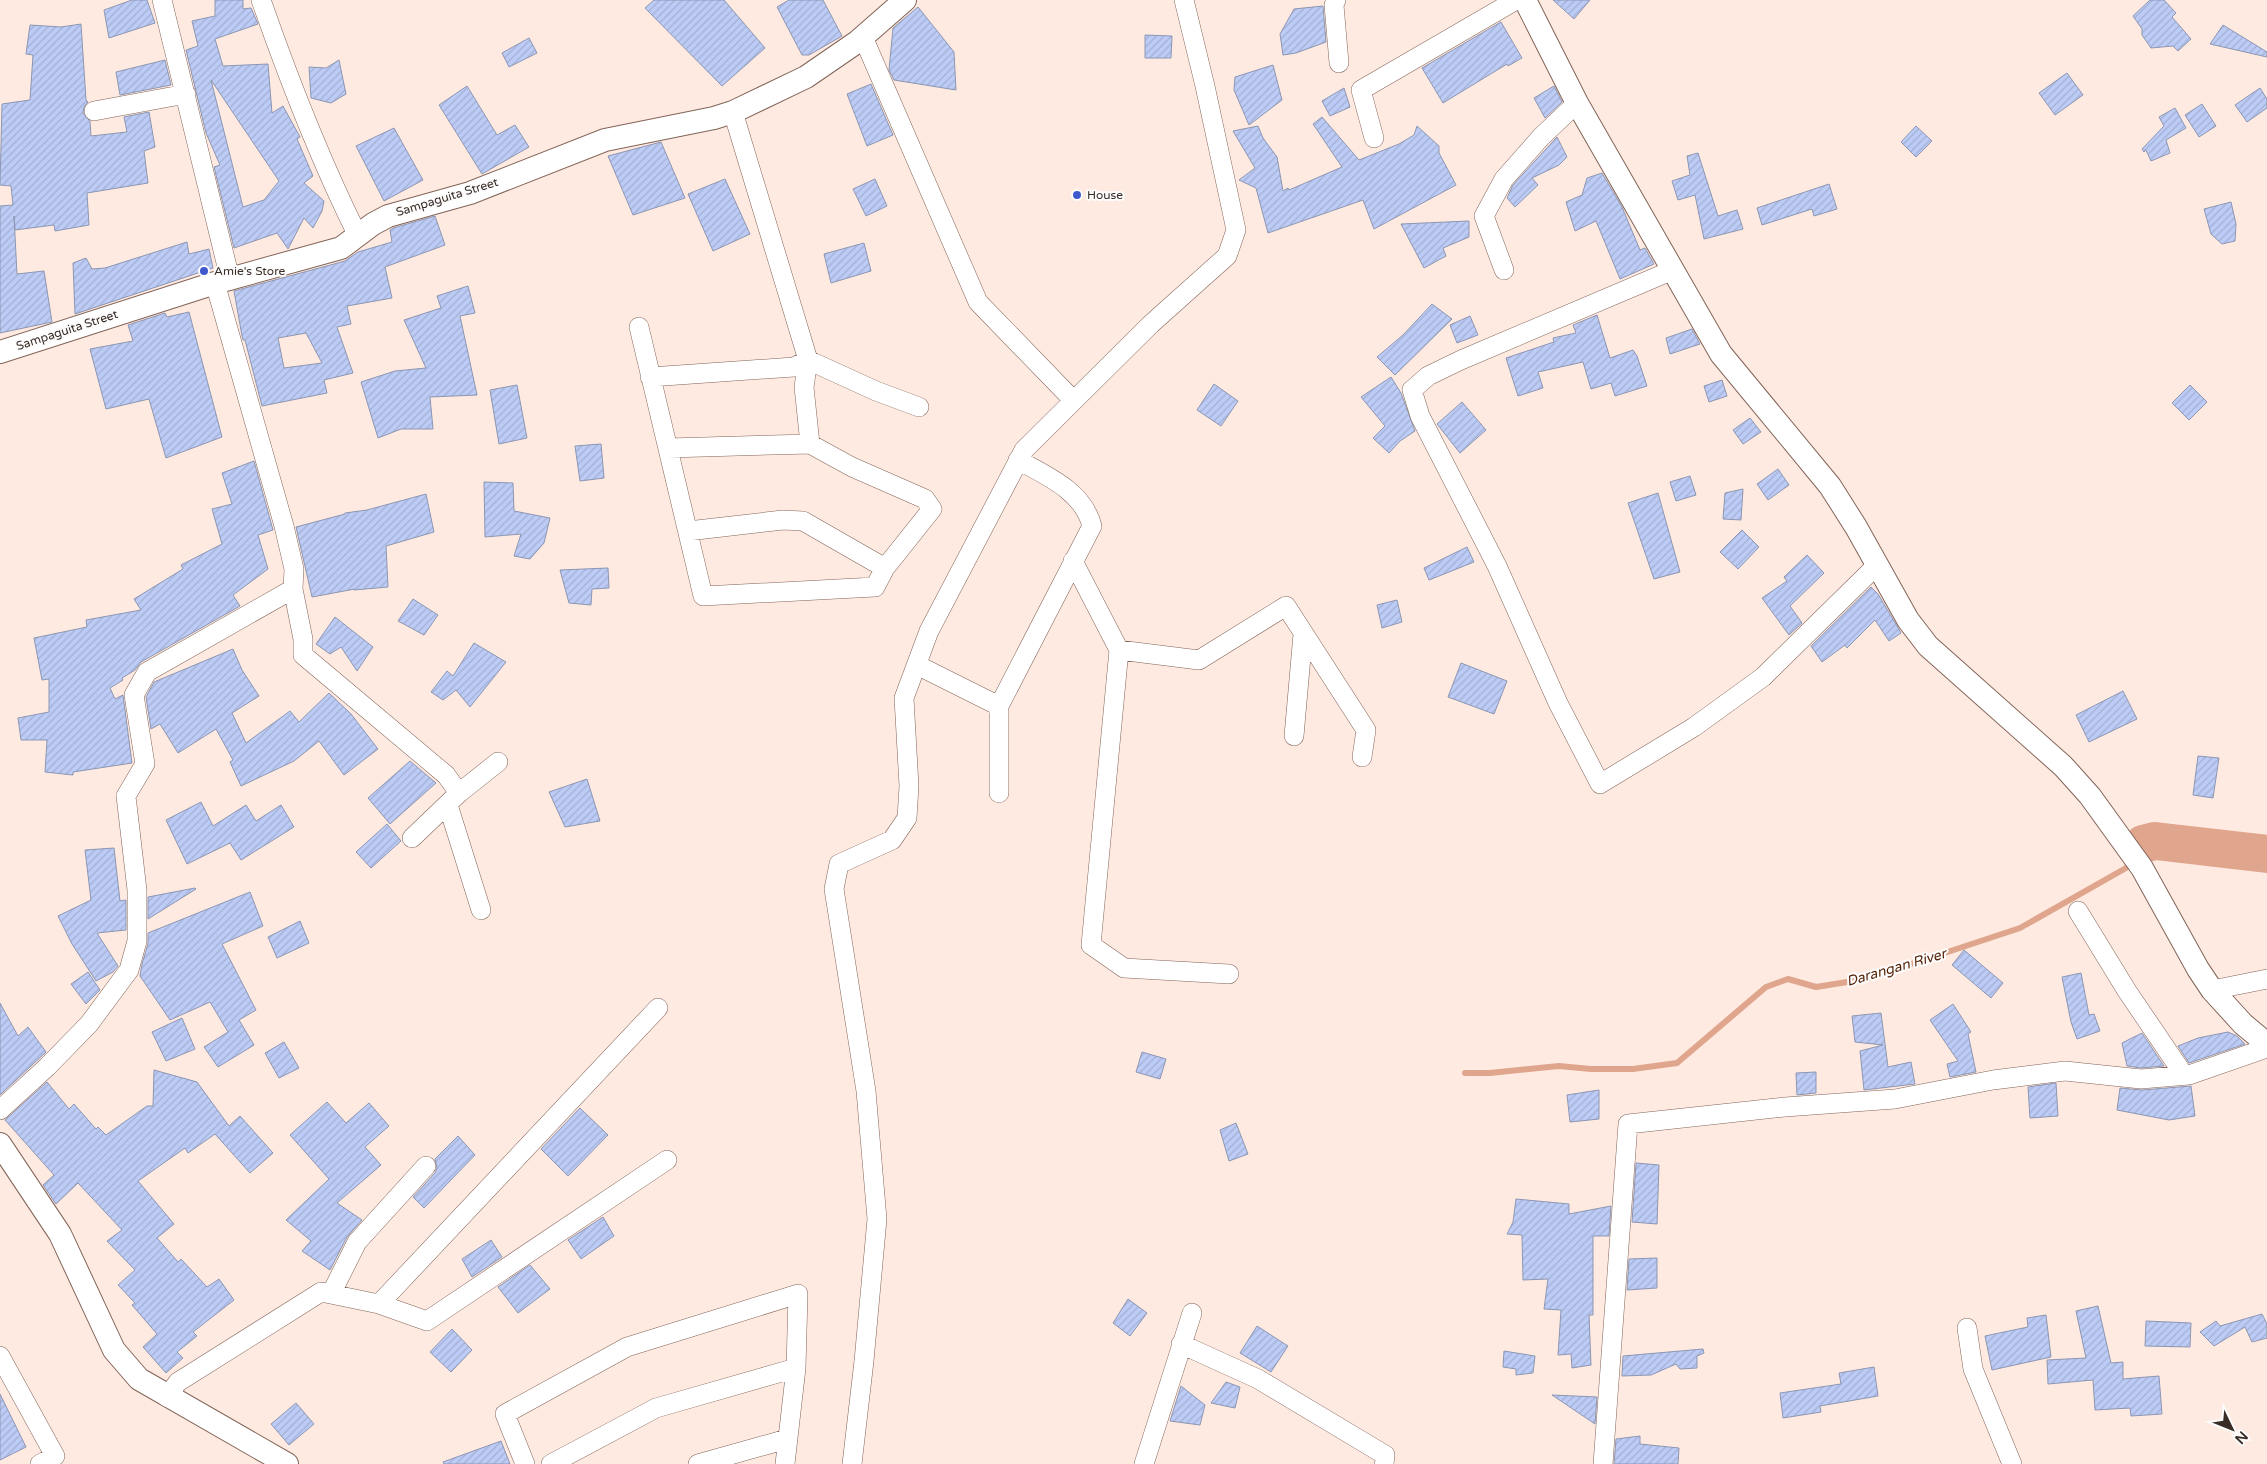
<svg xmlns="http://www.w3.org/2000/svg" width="2267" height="1464" viewBox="0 0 2267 1464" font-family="'Varela Round',sans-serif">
<defs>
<pattern id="building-hatch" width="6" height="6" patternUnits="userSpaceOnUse" patternTransform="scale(1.25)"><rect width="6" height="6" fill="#bdccf6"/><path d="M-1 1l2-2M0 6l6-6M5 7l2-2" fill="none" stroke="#a3afd3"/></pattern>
</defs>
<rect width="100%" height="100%" fill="#ffeae1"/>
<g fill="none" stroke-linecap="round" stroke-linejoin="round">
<!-- stream -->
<path stroke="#dfa58d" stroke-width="6" d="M1465,1073H1490L1559,1066L1591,1069H1633L1677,1063L1766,987L1788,979L1816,987L1866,979L2020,928L2126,868L2143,844"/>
<!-- river -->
<path stroke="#dfa58d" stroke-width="38" d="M2143,844L2155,841L2267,854"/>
</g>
<!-- building -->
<path fill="url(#building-hatch)" stroke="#8c96b2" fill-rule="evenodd" d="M132,0H147L155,23L109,38L104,10Z
M215,0H243V9L251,8L258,24L215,39L223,66L268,64L272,113L283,106L300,137L297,139L313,176L304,183L324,201L322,211L313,228L304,218L288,249L277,233L234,248L214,167L220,165L206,133L186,50L198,46L192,21L215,16ZM211,80L279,181L264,200L243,207Z
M654,0H724L765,48L722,86L645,8Z
M789,0H823L842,36L809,55H802L777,7Z
M1553,0H1590L1574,19Z
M2150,0H2164L2176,13L2172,17L2191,39L2178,51L2173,46L2151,48L2142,35V29L2133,16Z
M1323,6L1326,42L1296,53L1283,55L1280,34L1294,9Z
M918,7L954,52L956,90L894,80L889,70L893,28Z
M1501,22L1522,58L1508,66L1507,64L1443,103L1422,68Z
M81,24L86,100L88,102L84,107L83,113L90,121L91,136L127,132L124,117L149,112L155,147L144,151L148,183L87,193L89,225L55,231L54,225L15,230L14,216L17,274L44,271L52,322L0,333V206L13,205L11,186L0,185L2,104L30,100L33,55L26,54L30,25L61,27Z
M2223,25L2267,52V57L2210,44Z
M1145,35L1172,36L1171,58H1145Z
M529,38L537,53L509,67L502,53Z
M165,60L171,85L120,95L116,72Z
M339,60L346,94L331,103L311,98L309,67L326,68Z
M1273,65L1282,100L1249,125L1234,90L1235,77Z
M2067,73L2083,95L2055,115L2039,93Z
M871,84L893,135L867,146L847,94Z
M467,86L497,135L515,125L529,147L482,174L439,105Z
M1554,86L1562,102L1545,118L1534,98Z
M1344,88L1350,107L1330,116L1322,101Z
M2260,88L2267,99V108L2247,122L2235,105Z
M2202,104L2216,126L2199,137L2185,115Z
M2175,108L2186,128L2166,140L2170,153L2151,161L2146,150L2144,152L2142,149L2164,126L2159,117Z
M1322,117L1359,160L1399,144L1414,135L1417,126L1439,146V153L1456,185L1374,229L1363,200L1268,233L1256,188L1239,180L1255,168L1233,131L1258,126L1263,138L1277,157L1283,191L1288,188L1289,190L1342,167L1313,124Z
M1916,126L1932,141L1916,157L1901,142Z
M394,128L423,180L384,201L356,146Z
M1557,137L1567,157L1559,165L1532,178L1538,185L1515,207L1507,198L1513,185Z
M661,142L685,198L633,215L608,156Z
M1698,153L1718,216L1737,210L1743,229L1704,239L1695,195L1678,200L1672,181L1690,175L1687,156Z
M1602,173L1622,207L1640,250L1645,248L1654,264L1620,279L1596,221L1575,231L1566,202L1582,195L1587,178Z
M725,179L750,234L713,251L688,194Z
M875,179L887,206L866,216L853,189Z
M1829,184L1837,209L1814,216L1812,209L1762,225L1757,208Z
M2231,202L2236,224L2235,241L2222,244L2211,234L2204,209Z
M435,216L445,245L385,267L392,298L347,306L351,324L337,327L353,373L324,380L327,393L262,406L245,340H243L242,336L234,291L345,261L358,252L392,242L390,230L393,228ZM306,333L322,363L284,368L278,338Z
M1469,221V237L1443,248L1446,256L1424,268L1401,224Z
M187,242L189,254L209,249L213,268L75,314L73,263L86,258L92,269L105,268Z
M864,243L871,271L831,283L824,254Z
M468,286L475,313L460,316L477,395L430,397L433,429H401L378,438L361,382L395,371L426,368L404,320L441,308L437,296Z
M1432,304L1452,319L1395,375L1377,357L1403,335Z
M189,312L222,437L166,458L149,399L106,409L90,349L133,341L128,325L165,313L167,317Z
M1597,315L1610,358L1633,350L1637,356L1647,386L1615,396L1611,383L1591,389L1583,362L1538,372L1543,388L1518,396L1506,358L1554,342L1553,338L1576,333L1573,325Z
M1470,316L1478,335L1457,343L1450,325Z
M1692,329L1700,344L1670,354L1666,338Z
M1391,377L1401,393L1415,431L1400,441L1389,453L1373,438L1385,426L1361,397Z
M1722,380L1727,396L1709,402L1704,386Z
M1214,384L1238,401L1221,426L1197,410Z
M517,385L527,438L499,444L490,390Z
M2190,385L2207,402L2189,420L2172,403Z
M1462,402L1486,430L1460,453L1437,424Z
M1750,418L1761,432L1743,444L1733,430Z
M601,444L604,478L580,481L575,446Z
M254,461L273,530L258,535L268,569L233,595L240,606L141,662L135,670L122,678L123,680L110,688L115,699L123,695L132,763L73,772V775L45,772L47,740H21L18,718L49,712V679L42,680L34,638L87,627L86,620L141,610L134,599L183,569L181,565L222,544L212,509L232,504L222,473Z
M1778,469L1789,485L1768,500L1757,484Z
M1690,476L1696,495L1676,501L1670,482Z
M484,482L513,483L514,511L550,518L544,543L530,559L514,556L521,534L485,537Z
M1743,489L1741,520L1723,519L1725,493Z
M1658,493L1680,572L1654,579L1628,503Z
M426,494L434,532L386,546L388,587L354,590L355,589L312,597L296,527L345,514V513L367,510Z
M1742,530L1759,547L1738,569L1720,552Z
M1467,547L1474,562L1429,580L1424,568Z
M1807,555L1824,573L1790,606L1802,623L1789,635L1762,598L1787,581L1784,577Z
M608,568L609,588L592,589L591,605L569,603L560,570Z
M1871,587L1878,594L1901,633L1889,641L1875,620L1847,648L1845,645L1822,662L1811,646Z
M413,599L438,615L424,635L398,621Z
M1397,600L1402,622L1382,628L1377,605Z
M335,617L373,647L357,671L341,647L330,654L316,644Z
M474,643L506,662L470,707L456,690L443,700L431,692L447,671L453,676Z
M233,649L242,670L259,696L232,713L246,743L290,711L299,722L329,693L351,714L378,749L344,775L319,741L294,761L241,786L230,762L233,760L216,729L178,753L160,724L151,729L146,697L154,682Z
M1461,663L1507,681L1494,714L1448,697Z
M2123,691L2137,719L2089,742L2076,715Z
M2198,756L2219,758L2213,798L2193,795Z
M410,761L436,783L390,824L368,798Z
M587,779L600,821L565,827L549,792Z
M201,802L213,826L246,805L256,821L281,805L294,827L241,860L230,843L187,864L166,820Z
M387,824L401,841L371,868L356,852Z
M114,848L120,901L126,900V930L97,933L118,966L113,972L96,981L72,944L58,916L91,900L85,850Z
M195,888L196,889L148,919V897Z
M250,892L263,926L222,944L256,1010L239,1020L254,1045L218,1067L204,1047L228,1032L210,1002L170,1020L140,976L142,964L148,944V933Z
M300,921L309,943L277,958L268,937Z
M1964,950L2003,983L1991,998L1952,965Z
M88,972L100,990L86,1004L71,984Z
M2081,973L2089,1015L2094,1014L2100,1031L2077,1039L2071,1022L2062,977Z
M0,1003L18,1036L28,1027L46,1052L0,1095Z
M1953,1004L1971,1032L1968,1034L1976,1072L1950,1077L1947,1064L1958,1061L1930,1020Z
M1881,1013L1888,1067L1911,1062L1915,1084L1864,1090L1860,1051L1883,1045L1855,1042L1852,1016Z
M182,1018L195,1049L166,1061L152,1032Z
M2228,1032L2237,1036L2245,1044L2189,1063L2178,1046L2198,1038Z
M2142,1033L2164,1066L2141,1068L2127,1066L2122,1043Z
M284,1042L299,1068L279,1078L265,1053Z
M1142,1052L1166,1059L1160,1079L1136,1072Z
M154,1070L197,1082L229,1126L240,1116L273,1153L250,1173L215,1134L188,1153L185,1148L138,1181L174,1224L157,1238L178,1262L181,1259L207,1287L219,1279L234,1300L193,1332L197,1336L177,1352L183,1358L166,1373L143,1347L157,1334L132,1305L135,1303L118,1285L135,1270L107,1241L122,1230L78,1183L56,1204L43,1185L54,1175L5,1120L47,1082L69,1109L74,1104L96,1129L98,1127L106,1135L147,1106H153Z
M1816,1072V1093L1797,1095L1796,1073Z
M2056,1083L2058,1116L2030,1118L2028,1087Z
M2191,1086L2195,1116L2169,1120L2117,1110L2120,1088L2142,1090Z
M1599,1090V1119L1570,1122L1567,1095Z
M327,1102L346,1123L369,1103L389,1126L365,1147L381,1165L337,1203L362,1220L347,1237L330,1270L302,1251L311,1241L286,1220L329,1179L290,1135Z
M580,1108L608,1135L568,1176L541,1149Z
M1236,1123L1248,1154L1229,1161L1220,1130Z
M458,1136L475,1155L424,1208L413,1197L435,1173L437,1168L435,1159Z
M1636,1163L1659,1165L1657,1224L1632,1222Z
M1516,1199L1569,1204V1214L1611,1206L1609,1236H1593V1315H1589L1591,1365L1572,1368L1571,1354L1558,1355L1561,1310L1544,1309L1548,1279L1523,1280L1522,1235L1507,1234L1513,1222Z
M603,1217L614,1236L581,1259L568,1240Z
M491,1240L502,1257L472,1277L462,1259Z
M1657,1258V1288L1627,1290L1629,1259Z
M530,1265L550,1289L518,1313L498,1287Z
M1128,1299L1147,1313L1130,1336L1113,1323Z
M2098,1306L2111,1363L2123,1362V1379L2159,1376L2162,1414L2131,1416L2130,1408L2095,1410L2093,1380L2048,1384L2047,1360L2086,1358L2076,1311Z
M2262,1314L2267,1324V1338L2252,1342L2245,1327L2214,1346L2200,1332L2216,1321L2220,1326Z
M2046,1315L2051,1357L1992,1370L1985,1336L2028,1327L2027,1318Z
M2146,1321L2191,1323L2190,1347L2145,1346Z
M1257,1326L1288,1346L1271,1372L1240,1353Z
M452,1329L472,1350L451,1372L430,1352Z
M1703,1349L1704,1353L1697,1356V1368L1680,1369L1676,1364L1651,1375L1622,1376L1623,1356Z
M1504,1351L1535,1356L1533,1373L1516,1375V1369L1503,1367Z
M1874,1367L1878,1396L1820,1406L1821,1412L1783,1418L1780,1393L1841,1384L1839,1373Z
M1226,1382L1240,1387L1235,1408L1211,1403Z
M1181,1386L1205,1405L1200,1425L1170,1421Z
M0,1394L26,1447L0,1460Z
M1552,1395L1597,1397L1595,1424Z
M296,1403L314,1424L289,1445L271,1424Z
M1640,1436V1444L1679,1448L1678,1464H1614L1616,1439Z
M501,1441L510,1464H444L443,1462Z"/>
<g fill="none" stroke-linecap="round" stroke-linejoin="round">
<!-- minor casing -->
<g stroke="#826458" stroke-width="20">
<path id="minor" d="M162,0L230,279
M261,0C289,80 320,160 358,236
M1336,0L1334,5L1339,63
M863,37L978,302L1073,400
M94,111L186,94
M733,112L808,360L804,387L810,444
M1374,138L1361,90L1516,0
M1504,270L1484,216L1504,179L1541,137L1577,103
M1673,270L1461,360L1428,376L1412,390L1420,416L1497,566L1558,703L1600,784L1694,727L1763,677L1877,565
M639,327L703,596L875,587L885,568L932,509L925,499L852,467L810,444L668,448
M650,377L794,367L808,360L876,391L919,407
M688,531L783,520L803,521L885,568
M1073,561L1119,650L1091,945L1124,968L1229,974
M293,589L303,639V655L446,775L459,793
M1119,650L1199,660L1286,606L1366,730L1362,757
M917,665L999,706
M1294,736L1303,634
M999,793V706L1092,526C1083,491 1047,476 1018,460
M448,805L481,910
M412,838L459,793L498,762
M2078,911L2127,991L2184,1075
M2212,990L2267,979
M0,1110L47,1067L89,1024L129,970L137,941V890L126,796L145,764L134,695L147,672L293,589L294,569L284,526L215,283
M331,1294L357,1242L426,1166
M379,1304L658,1008
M1967,1328L1973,1369L2012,1464
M1181,1344L1258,1379L1385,1455L1384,1464
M0,1356L55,1456L40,1464
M167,1397L178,1382L321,1292L379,1304L427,1321L667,1160
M525,1464L505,1414L627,1347L798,1294L796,1368L785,1464
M551,1464L656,1408L796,1368
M698,1464L787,1439
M852,1464L864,1361L877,1219L866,1091L834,889L839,864L892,840L907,818L909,786L904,698L929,631L1024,450L1151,324L1227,256L1236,230L1205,86L1184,0
M1144,1464L1192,1313
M1603,1464L1628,1124L1785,1107L1895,1099L1993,1080L2065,1071L2141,1079L2189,1075L2267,1048"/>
</g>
<!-- tertiary casing -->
<g stroke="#826458" stroke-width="24">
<path id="tertiary" d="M1525,0L1577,103L1721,354L1830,486L1856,527L1908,620L1928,646L2063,766L2090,796L2142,868L2198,969L2212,990L2243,1024L2267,1044
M0,352L215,283L341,248L373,224L388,216L470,193L605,140L714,118L733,112L806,77L857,42L905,0
M0,1144L60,1234L114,1350L139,1379L287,1464"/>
</g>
<!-- minor -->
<use href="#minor" stroke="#fff" stroke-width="19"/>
<!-- tertiary -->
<use href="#tertiary" stroke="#fff" stroke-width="22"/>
</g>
<!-- markers -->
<g fill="#3f59cc" stroke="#fcfcfc" stroke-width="2">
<circle cx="1077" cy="195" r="5"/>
<circle cx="204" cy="271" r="5"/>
</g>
<g text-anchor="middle" stroke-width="4" stroke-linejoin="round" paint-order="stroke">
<!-- poi labels -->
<g font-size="12" fill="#392c27" stroke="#fcfcfc" text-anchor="start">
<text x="1087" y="199">House</text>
<text x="214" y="275">Amie's Store</text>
</g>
<!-- street labels -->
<g font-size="12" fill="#392c27" stroke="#fcfcfc">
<text transform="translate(447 197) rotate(-17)" y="4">Sampaguita Street</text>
<text transform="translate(67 330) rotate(-18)" y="4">Sampaguita Street</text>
</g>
<!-- water labels -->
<g font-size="14" font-style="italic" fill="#521f04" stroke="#fcfcfc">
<text transform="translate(1896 967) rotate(-16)" y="5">Darangan River</text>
</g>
</g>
<!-- north arrow -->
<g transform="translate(2232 1429) rotate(133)" stroke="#fcfcfc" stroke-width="4" paint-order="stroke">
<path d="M0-4L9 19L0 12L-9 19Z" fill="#392c27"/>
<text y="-8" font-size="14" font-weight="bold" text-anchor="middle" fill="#392c27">N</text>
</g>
</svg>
